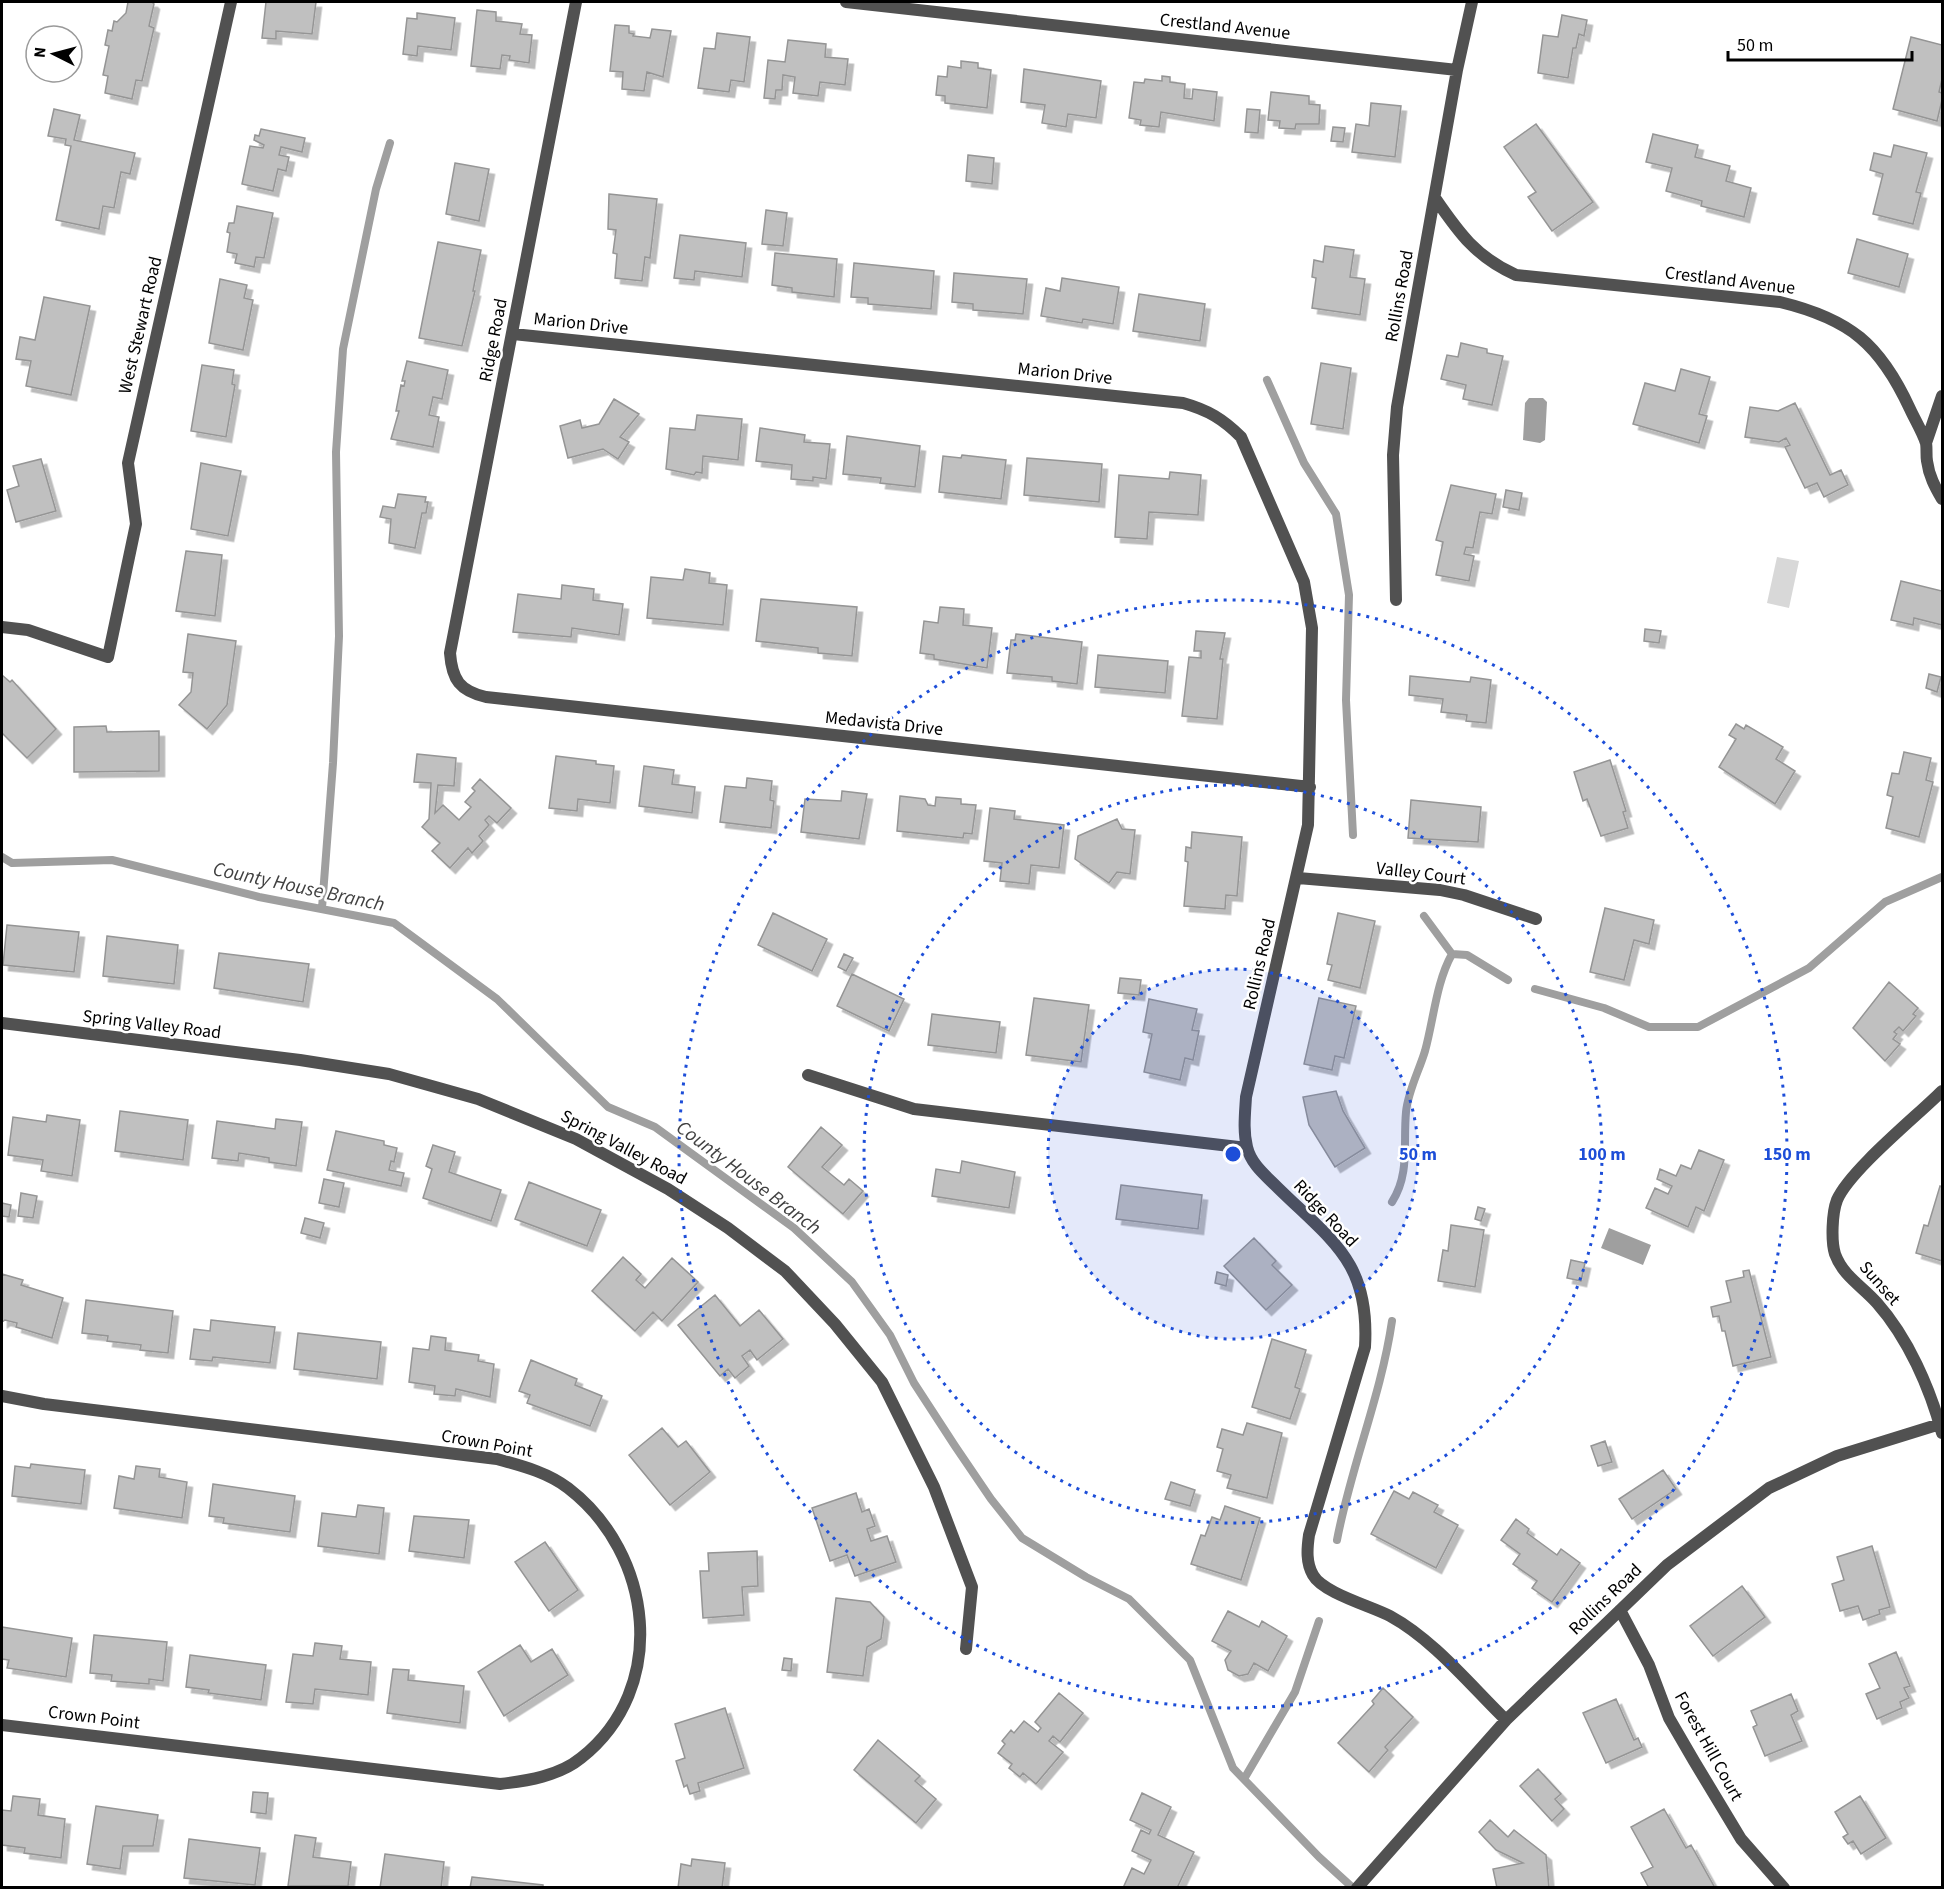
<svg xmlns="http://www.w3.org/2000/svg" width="1944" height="1889" viewBox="0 0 1944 1889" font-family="'Source Sans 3',sans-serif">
<defs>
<filter id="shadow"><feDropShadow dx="5.5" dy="5.5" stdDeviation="0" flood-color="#0004"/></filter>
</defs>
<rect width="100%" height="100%" fill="#fff"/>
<!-- green -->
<path fill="#d8d8d8" d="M1777,557L1799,561L1789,608L1767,603Z"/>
<!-- water -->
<path fill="#9f9f9f" d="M1529,398H1543L1547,402L1545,440L1540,443L1523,440L1525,403Z
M1609,1228L1651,1245L1643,1265L1601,1248Z"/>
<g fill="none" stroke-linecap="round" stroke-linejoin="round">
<!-- stream -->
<path stroke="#9f9f9f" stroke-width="8" d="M1267,380L1304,463L1336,514L1349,595L1346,700L1353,835
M2,857L12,863L112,860L259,897L394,923L497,999L608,1107L655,1127L794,1228L852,1282L890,1335L914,1383L955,1446L991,1499L1022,1538L1086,1577L1129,1599L1190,1660L1233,1768L1319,1857L1353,1888
M322,908L333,763L339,636L336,452L343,349L376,189L390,143
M1424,916L1452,954
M1535,989L1604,1008L1649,1027H1698L1809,968L1885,902L1942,877
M1392,1202C1410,1174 1403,1144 1406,1112C1408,1091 1419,1071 1425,1051C1434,1018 1436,983 1452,954L1467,955L1508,980
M1337,1540C1351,1466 1381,1396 1392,1321
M1244,1779L1295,1692L1319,1621"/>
</g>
<!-- building -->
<path fill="#c0c0c0" stroke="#959595" stroke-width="1.5" filter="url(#shadow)" d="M128,2H152L154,4L149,26L154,28L142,81L136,80L132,99L105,93L108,76L103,75L109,46L105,45L108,30L112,31L114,21L117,22L126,13Z
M266,2H316L312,34L276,31V39L262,38Z
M477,10L496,12V21L522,24L520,34L532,35L529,63L509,60L510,56L502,55L500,69L471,66Z
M417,13L455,18L451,50L418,46L417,56L403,54L407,18L417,19Z
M1562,15L1587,20L1584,36L1579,34L1576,48H1573L1568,78L1538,73L1543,35L1558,37Z
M615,25L629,26V33L634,34L633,36L650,38L652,29L671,31L663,77L647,72L644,91L622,89L623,72L610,71Z
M717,33L750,37L744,82L731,80L729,92L698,88L704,48L715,49Z
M1911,37L1942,45V79L1939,92L1942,93V100L1937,121L1893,109Z
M788,40L826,44L825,57L848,59L845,85L820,82L818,96L793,93L795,77L783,75L782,90H776L775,99L764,98L768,60L785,62Z
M961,61L978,63V68L991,70L987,108L945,103V96L936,95L938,76L947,77L948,66L961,68Z
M1024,69L1101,81L1096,118L1068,114L1066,127L1042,123L1045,105L1021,102Z
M1162,76L1170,77V82L1185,84L1184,98L1192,99L1193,89L1217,92L1214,121L1161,112L1159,127L1140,125L1141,120L1129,118L1134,82L1144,83L1145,79L1162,81Z
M1271,92L1309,96V104L1320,105L1319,124H1296L1295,129L1279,128L1280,121L1268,120Z
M1371,103L1401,106L1395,157L1352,152L1356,124L1369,126Z
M54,109L80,115L74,140L135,153L130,174L121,172L114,208L103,206L99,229L56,220L71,146L65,145L66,139L48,136Z
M1247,109L1260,110L1258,133L1245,132Z
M1536,124L1593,202L1552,231L1528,197L1536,192L1504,147Z
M1333,127L1345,128L1343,142L1331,141Z
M261,129L305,138L302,152L281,147L279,155L289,157L286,171L278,169L273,191L242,184L250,146L263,148L264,145L254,140L255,135L259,136Z
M1653,134L1698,145L1695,157L1730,166L1726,181L1751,188L1744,217L1701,206L1702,201L1666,191L1672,168L1646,162Z
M1894,145L1927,153L1916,192L1921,193L1913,224L1873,214L1883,174L1870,170L1874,153L1891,157Z
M968,155L994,158L992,184L966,181Z
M455,163L489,169L479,221L446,214Z
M609,194L657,199L650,258L645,257L642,281L615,278L617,254L613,253L616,230L608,229Z
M237,206L273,213L264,258L256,257L254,267L235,263L237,254L227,252L230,233L227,232L229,223H234Z
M766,210L787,213L783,246L762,244Z
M680,235L746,243L742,277L695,271L694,280L674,278Z
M1857,239L1908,254L1899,287L1848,273Z
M438,242L481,250L473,291H475L462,346L419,338Z
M1325,246L1354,250L1350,277L1365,279L1360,315L1312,308L1316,278L1312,277L1314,260L1323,262Z
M775,253L837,259L834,297L792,292V288L772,285Z
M854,263L934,271L931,309L868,304V298L851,297Z
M954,273L1027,279L1023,314L973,310V304L952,302Z
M1062,278L1119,287L1113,324L1083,319L1082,323L1041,316L1046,288L1060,291Z
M220,279L247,285L244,298L253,300L243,350L209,343Z
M1139,294L1205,304L1200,341L1133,331Z
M44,297L90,306L71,395L26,386L31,361L16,359L20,337L35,340Z
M1461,343L1487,349V353L1503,356L1492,405L1463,399L1466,385L1441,379L1447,355L1458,357Z
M407,361L448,370L442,399L433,397L429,415L439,417L433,447L391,439L399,411H396L401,385L404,386L405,381H402Z
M1321,363L1351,368L1343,429L1311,424Z
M202,365L234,370L232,384L235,385L226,437L191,431Z
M1681,369L1710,377L1699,414L1707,416L1699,443L1633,424L1645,383L1675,391Z
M614,399L639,414L620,437L629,442L618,459L603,449L568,458L560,426L580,420L582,428L599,424Z
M1795,403L1830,475L1841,470L1848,485L1824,497L1817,483L1805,488L1785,447L1790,445L1786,438L1779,442L1745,437L1750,407L1778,411Z
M697,415L742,419L738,460L703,456L702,473L696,472L694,475L666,469L670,428L695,430Z
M760,428L805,435L804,442L830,444L826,479L813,477V481L791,479L792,465L756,461Z
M847,436L920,446L915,487L880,483L881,478L843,474Z
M962,455L1006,460L1001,499L939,492L943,456L961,458Z
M1027,458L1102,464L1099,502L1024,495Z
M41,459L56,511L16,522L7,490L19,486L13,466Z
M201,463L241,471L228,536L191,529Z
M1170,472L1201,475L1198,515L1149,512L1147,539L1115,537L1119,475L1169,479Z
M1451,485L1496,494L1492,514L1480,512L1473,548L1466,547L1464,554L1474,556L1469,581L1436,575L1443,542L1436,540Z
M1506,490L1522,493L1519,510L1503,507Z
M398,494L426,497L425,502H428L426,513H422L415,548L389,543L391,519L380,517L383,506L395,508Z
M186,551L222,555L215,616L176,611Z
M685,569L710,573L709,583L727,585L723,625L647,618L651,577L683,580Z
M1901,581L1942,591V625L1914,618L1913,625L1891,620Z
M562,585L594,589L593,600L623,604L619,635L572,628L571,637L513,632L518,594L561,599Z
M761,599L857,607L852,656L818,653V648L756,641Z
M940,607L964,609L963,625L992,628L987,668L934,659V655L920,653L924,621L938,623Z
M1645,629L1661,631L1659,643L1644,641Z
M1196,631L1225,633L1220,659H1223L1217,719L1182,716L1189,657L1201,658V651H1194Z
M188,634L236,641L227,705L207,729L179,705L191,692L193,673L183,672Z
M1016,634L1082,642L1077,684L1052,681V677L1007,673L1011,640H1015Z
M1098,655L1168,661L1165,693L1095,687Z
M1929,674L1941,677L1937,692L1926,688Z
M2,675L10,682L12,680L56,729L27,758L2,733Z
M1410,676L1470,682L1471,677L1491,680L1486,723L1466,721L1467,715L1441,712L1443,699L1409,695Z
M1736,724L1744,729L1746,725L1783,747L1776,759L1795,771L1775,804L1719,767L1736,739L1729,735Z
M106,726L107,732L159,731V771L74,772V727Z
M1904,752L1931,758L1926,780L1933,782L1919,837L1886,828L1893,797L1887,795L1892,773L1899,774Z
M417,754L456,758L454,786L438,785L435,813L443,805L459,820L471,807L465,802L475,791L472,788L480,779L511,808L497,823L489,816L485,820L489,825L479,836L483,841L472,853L468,848L450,868L432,851L440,843L422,827L429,819L431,783L414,782Z
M556,756L596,761V764L614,766L610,803L578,799L577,811L549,808Z
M1610,760L1626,811L1623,812L1628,828L1601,836L1587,799L1583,801L1574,772Z
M644,766L674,770L672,784L695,787L692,813L639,806Z
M747,778L772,781L770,800L774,801L771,828L720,822L725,786L746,788Z
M842,791L867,794L859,839L801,832L805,799L841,801Z
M900,796L925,799L928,805L935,806L936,797L961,799V804L976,805L972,834L964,833L963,838L897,831Z
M1411,800L1481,807L1478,842L1408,838Z
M990,808L1015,811L1014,819L1064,825L1059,868L1031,865L1029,884L1000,881L1002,863L984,861Z
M1117,819L1122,829L1135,830L1130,874L1117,872L1109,883L1075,859L1078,836Z
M1192,832L1242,837L1237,896L1226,895L1225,909L1184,906L1188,862L1185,861L1186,847L1191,848Z
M1605,908L1654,920L1649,944L1634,940L1624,980L1590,972Z
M773,913L827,939L812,971L758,945Z
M1338,913L1375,921L1360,988L1328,980L1332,965L1327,964Z
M7,925L79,932L74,972L3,965Z
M107,936L178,945L174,984L103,976Z
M219,953L309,964L303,1002L214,988Z
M844,954L853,958L846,971L838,967Z
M852,974L904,999L889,1031L837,1006Z
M1120,978L1141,980L1139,995L1118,993Z
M1889,982L1918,1008L1913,1014L1916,1016L1903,1031L1899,1027L1894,1032L1897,1034L1893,1039L1900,1044L1885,1061L1853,1028Z
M1034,998L1089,1005L1081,1062L1026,1055Z
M1319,998L1356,1006L1344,1058L1335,1056L1332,1070L1304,1064Z
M1149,999L1197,1009L1192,1030L1199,1031L1193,1060L1185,1058L1180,1080L1144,1072L1152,1034L1143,1032Z
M932,1014L1000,1022L996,1053L928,1045Z
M1336,1091L1343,1111L1365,1148L1335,1167L1309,1125L1303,1097Z
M120,1111L188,1120L183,1160L115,1151Z
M47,1115L80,1120L72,1176L41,1171L43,1160L8,1155L13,1117L46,1122Z
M276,1119L302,1122L296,1166L269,1162V1158L239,1153L238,1161L212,1158L217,1121L275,1129Z
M821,1127L842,1145L822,1167L844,1185L849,1179L863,1191L843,1214L788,1167Z
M336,1131L384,1141V1145L397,1148L394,1162L391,1161L389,1170L404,1173L401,1186L327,1170Z
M433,1145L455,1152L449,1172L501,1190L491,1221L423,1198L432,1169L426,1166Z
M1699,1150L1724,1160L1704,1211L1696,1207L1688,1227L1646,1208L1655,1188L1668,1194L1672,1186L1657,1179L1660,1169L1676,1176L1681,1165L1691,1169Z
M962,1161L1015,1172L1009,1208L932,1196L936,1169L960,1173Z
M324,1179L344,1183L339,1207L319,1203Z
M529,1182L601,1210L587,1246L515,1219Z
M1121,1185L1202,1195L1198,1229L1116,1219Z
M1940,1186L1942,1187V1261L1916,1253L1924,1225L1928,1226Z
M21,1193L37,1196L33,1218L18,1216Z
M2,1203L11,1205L9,1217L2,1216Z
M1478,1207L1485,1209L1481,1221L1475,1219Z
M305,1218L324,1223L320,1238L301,1233Z
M1451,1225L1484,1230L1475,1287L1438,1281L1443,1250L1448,1251Z
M1254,1238L1276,1261L1272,1265L1292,1285L1266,1310L1224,1266Z
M623,1257L641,1274L636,1280L645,1288L672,1258L698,1282L662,1321L653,1312L635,1331L592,1291Z
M1571,1260L1585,1263L1581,1281L1567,1278Z
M1749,1270L1771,1357L1733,1366L1725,1331H1722L1719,1316L1713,1317L1711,1307L1731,1302L1726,1281L1744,1277L1743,1271Z
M1217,1272L1228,1275L1226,1286L1215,1283Z
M2,1274L23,1280L21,1285L63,1298L52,1338L16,1327L17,1323L5,1320L2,1322Z
M715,1295L740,1326L759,1310L783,1339L757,1360L750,1350L742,1356L749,1366L735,1378L728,1369L720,1376L678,1325Z
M86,1300L173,1311L168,1353L140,1350L141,1345L107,1341L108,1336L82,1333Z
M211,1320L275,1327L270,1363L213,1357L212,1361L190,1359L194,1329L210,1331Z
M298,1333L381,1342L377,1379L294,1369Z
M431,1336L446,1338L445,1350L479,1355L478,1361L494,1364L490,1397L456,1389L455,1396L434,1394L435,1386L409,1382L413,1348L429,1350Z
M1272,1339L1306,1350L1295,1387L1300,1389L1290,1419L1252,1407Z
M531,1360L577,1379L575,1385L602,1396L590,1426L527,1403L530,1395L519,1391Z
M1247,1423L1282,1433L1267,1498L1227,1488L1231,1475L1217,1471L1223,1449L1217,1447L1222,1429L1243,1435Z
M662,1428L678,1447L686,1441L710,1472L670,1505L629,1455Z
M1605,1441L1612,1462L1598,1466L1591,1446Z
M31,1464L85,1470L81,1504L12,1496L15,1466L30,1468Z
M136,1466L160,1469L159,1477L187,1482L182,1518L114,1508L119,1476L134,1479Z
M1663,1470L1676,1489L1632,1519L1619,1499Z
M1171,1482L1195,1490L1190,1506L1165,1499Z
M213,1484L295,1496L290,1532L223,1523L224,1518L209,1516Z
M1394,1491L1409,1499L1413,1492L1438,1505L1434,1512L1458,1525L1436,1568L1371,1534Z
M856,1493L862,1512L869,1509L875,1526L867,1529L871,1541L887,1536L896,1562L855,1576L847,1555L830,1561L812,1508Z
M358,1505L384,1508L379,1554L318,1546L322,1513L356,1517Z
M1225,1506L1260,1518L1241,1580L1191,1564L1201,1535L1205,1536L1212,1517L1220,1520Z
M414,1516L469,1520L464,1558L409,1551Z
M1516,1519L1529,1529L1527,1533L1557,1555L1561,1549L1580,1563L1552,1602L1532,1588L1537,1581L1513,1564L1520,1554L1501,1540Z
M545,1542L578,1590L549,1611L515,1562Z
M1872,1546L1890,1607L1879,1610L1880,1614L1863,1620L1858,1606L1840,1611L1832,1584L1844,1580L1837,1557Z
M757,1551L758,1586L742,1587L744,1615L703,1618L700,1571H709L708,1553Z
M1742,1586L1765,1617L1713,1656L1690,1626Z
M836,1598L870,1602L884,1617L881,1639L867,1647L863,1676L827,1672Z
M1228,1611L1259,1627L1262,1621L1287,1636L1268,1671L1254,1663L1248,1674L1239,1676L1228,1670L1225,1660L1231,1651L1212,1641Z
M2,1627L72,1638L66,1677L7,1668L9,1660L2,1659Z
M94,1635L167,1642L163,1681L149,1679V1684L111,1681L112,1675L90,1673Z
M315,1643L342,1646L340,1659L371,1662L368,1695L315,1689L313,1704L286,1702L293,1654L313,1656Z
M520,1645L531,1662L552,1649L568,1675L504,1716L478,1672Z
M1896,1652L1910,1686L1904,1688L1909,1698L1900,1702L1902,1708L1877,1719L1866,1694L1880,1688L1869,1664Z
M190,1655L266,1665L261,1700L208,1693L209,1690L186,1687Z
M784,1658L792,1659L791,1671L782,1670Z
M393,1669L409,1670L408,1680L464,1686L460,1723L387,1713Z
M1383,1688L1413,1717L1385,1747L1388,1750L1369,1772L1338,1743L1374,1704L1372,1701Z
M1059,1693L1083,1713L1060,1742L1053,1736L1049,1741L1063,1752L1036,1784L1023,1773L1020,1777L1009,1768L1012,1764L998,1753L1005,1744L1002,1741L1011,1730L1014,1733L1024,1721L1038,1732L1041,1728L1035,1722Z
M1791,1694L1798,1711L1791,1715L1802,1741L1765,1756L1753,1727L1757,1725L1751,1711Z
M1616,1699L1634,1740L1638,1738L1642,1747L1606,1763L1583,1713Z
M725,1708L744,1768L698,1783L700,1791L690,1794L687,1785L684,1787L676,1761L685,1758L675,1724Z
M878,1740L920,1776L915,1781L936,1799L916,1823L854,1770Z
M1538,1769L1561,1794L1555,1799L1564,1809L1552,1821L1520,1786Z
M253,1792L268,1793L266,1814L251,1812Z
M1142,1793L1171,1807L1158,1835L1194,1852L1177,1888H1123L1132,1868L1144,1874L1151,1860L1132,1851L1141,1830L1149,1834L1151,1830L1130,1820Z
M13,1796L40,1799L38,1815L65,1819L61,1858L24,1853L25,1848L2,1845V1810L11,1811Z
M1860,1796L1886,1838L1861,1854L1853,1841L1848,1844L1843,1837L1848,1834L1835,1812Z
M96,1806L158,1815L153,1846H123L120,1869L87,1864Z
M1664,1809L1686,1848L1691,1845L1715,1888H1649L1641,1873L1653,1867L1631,1827Z
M1490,1820L1508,1837L1514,1830L1546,1855L1549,1888H1497L1493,1869L1523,1863L1496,1850L1479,1832Z
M295,1835L316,1838L313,1857L351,1862L348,1886H288Z
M189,1839L260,1848L255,1885L184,1878Z
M385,1854L444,1862L441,1888H380Z
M692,1859L725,1863L722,1888H678L681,1864L691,1866Z
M472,1877L543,1885V1888H470Z"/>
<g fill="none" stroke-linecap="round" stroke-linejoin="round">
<!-- minor -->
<path stroke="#515151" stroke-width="12" d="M576,2L450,653C452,680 460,691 486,697L1310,787
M846,2L1457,70
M1435,198C1459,233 1476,257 1516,275L1780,302C1850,319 1880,344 1910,409C1915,420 1922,431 1926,443C1927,448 1926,455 1927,461C1929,476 1935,487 1942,499
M513,334L1183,403C1208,410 1223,419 1241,437L1304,582L1312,628L1308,825L1246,1097C1245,1114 1243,1131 1247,1147C1251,1164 1265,1175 1277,1187C1333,1242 1370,1262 1365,1347L1309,1535C1307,1549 1306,1563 1313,1575C1323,1593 1371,1606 1390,1616C1434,1640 1470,1685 1506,1720
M1926,443L1942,396
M1396,600L1393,455L1397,407L1457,70L1472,2
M2,627L28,630L108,657L136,524L128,463L231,2
M1298,878L1440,890L1464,895L1536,919
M2,1023L300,1060L389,1074L478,1099L576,1139L668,1189L728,1228L785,1271L835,1324L882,1382L934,1487L972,1587L966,1649
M808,1075L914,1109L1247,1148
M1942,1091C1917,1116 1850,1170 1837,1200C1832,1213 1831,1241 1835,1254C1843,1276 1862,1286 1877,1303C1908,1338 1930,1388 1942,1433
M2,1396L44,1404L497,1459C522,1466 547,1472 568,1488C653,1553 670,1688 581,1758C559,1776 527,1781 500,1784L2,1725
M1620,1610L1649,1665L1669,1718L1694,1761L1741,1839L1784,1888
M1357,1888L1506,1720L1667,1565L1769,1488L1837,1456L1940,1424"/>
</g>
<!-- distance rings -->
<circle cx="1233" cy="1154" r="185" fill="#1d4ed8" fill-opacity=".12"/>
<g fill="none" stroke="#1d4ed8" stroke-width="3" stroke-dasharray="3 6">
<circle cx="1233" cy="1154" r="185"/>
<circle cx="1233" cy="1154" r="369"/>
<circle cx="1233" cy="1154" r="554"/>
</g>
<g text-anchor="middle" stroke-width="5" stroke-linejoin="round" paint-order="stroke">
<!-- street labels -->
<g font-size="18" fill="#000" stroke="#fff">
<text transform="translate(1225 26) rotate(6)" y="6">Crestland Avenue</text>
<text transform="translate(1730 280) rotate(7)" y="6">Crestland Avenue</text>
<text transform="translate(1399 296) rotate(-80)" y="6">Rollins Road</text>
<text transform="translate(581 323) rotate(6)" y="6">Marion Drive</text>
<text transform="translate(140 325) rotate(-77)" y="6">West Stewart Road</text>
<text transform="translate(493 340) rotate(-79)" y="6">Ridge Road</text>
<text transform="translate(1065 373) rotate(6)" y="6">Marion Drive</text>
<text transform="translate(884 723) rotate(6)" y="6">Medavista Drive</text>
<text transform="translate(1421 873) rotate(7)" y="6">Valley Court</text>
<text transform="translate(1259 964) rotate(-77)" y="6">Rollins Road</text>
<text transform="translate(152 1024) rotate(7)" y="6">Spring Valley Road</text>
<text transform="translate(624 1147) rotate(28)" y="6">Spring Valley Road</text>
<text transform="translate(1326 1213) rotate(47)" y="6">Ridge Road</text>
<text transform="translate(1880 1283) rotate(49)" y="6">Sunset</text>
<text transform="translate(487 1443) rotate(10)" y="6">Crown Point</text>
<text transform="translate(1605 1599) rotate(-44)" y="6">Rollins Road</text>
<text transform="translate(94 1717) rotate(7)" y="6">Crown Point</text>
<text transform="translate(1709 1746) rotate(61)" y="6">Forest Hill Court</text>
</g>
<!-- water labels -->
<g font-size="20" font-style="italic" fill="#404040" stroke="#fff">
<text transform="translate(299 886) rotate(12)" y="7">County House Branch</text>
<text transform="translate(749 1177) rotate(37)" y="7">County House Branch</text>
</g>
</g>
<circle cx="1233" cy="1154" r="9" fill="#1d4ed8" stroke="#fff" stroke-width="3"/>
<g font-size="18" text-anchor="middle" font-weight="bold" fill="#1d4ed8" stroke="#fff" stroke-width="5" stroke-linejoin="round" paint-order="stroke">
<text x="1418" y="1160">50 m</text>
<text x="1602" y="1160">100 m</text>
<text x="1787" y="1160">150 m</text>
</g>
<!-- border -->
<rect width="1944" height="1889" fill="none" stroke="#000000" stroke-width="6"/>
<!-- north arrow -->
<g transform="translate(54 54) rotate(276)"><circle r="28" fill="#ffffff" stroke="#999999" stroke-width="1.5"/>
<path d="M0-4.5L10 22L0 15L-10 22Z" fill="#000000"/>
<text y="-9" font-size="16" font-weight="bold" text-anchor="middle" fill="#000000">N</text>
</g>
<!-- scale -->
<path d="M1728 51v9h184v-9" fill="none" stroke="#000000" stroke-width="3"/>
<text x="1737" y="51" font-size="18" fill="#000000" stroke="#ffffff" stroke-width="4.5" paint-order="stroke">50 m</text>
</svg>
